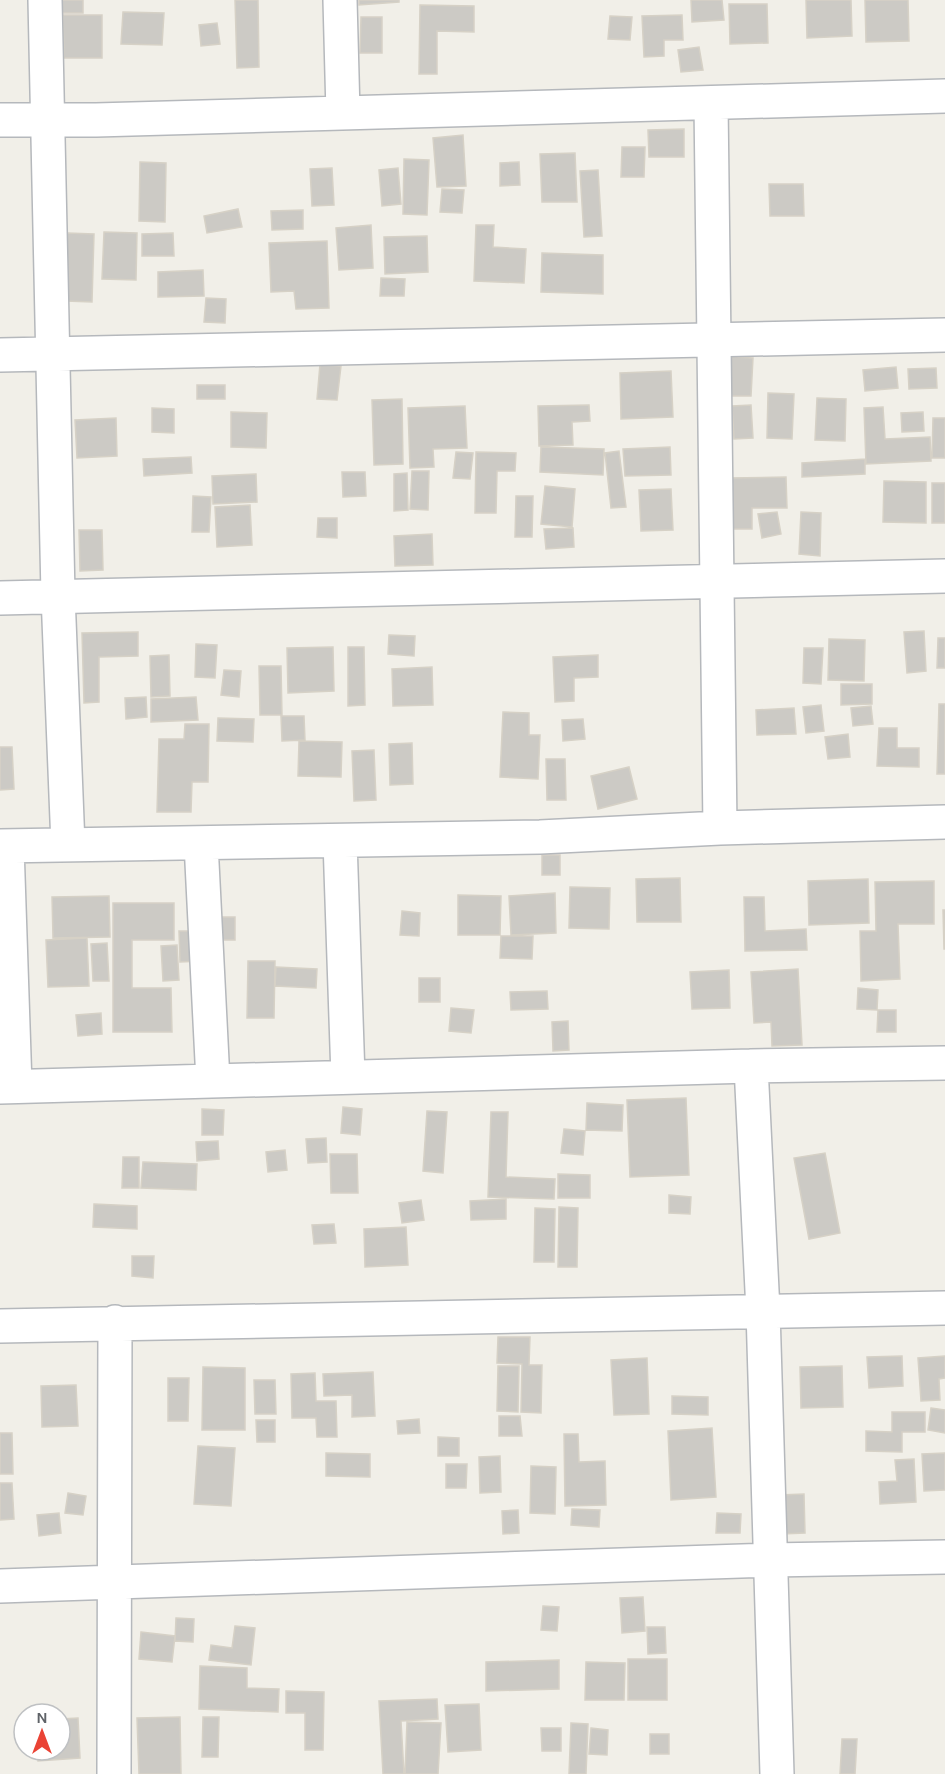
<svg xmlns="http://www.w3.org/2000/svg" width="945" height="1774" viewBox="0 0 945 1774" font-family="Karla,sans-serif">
<rect width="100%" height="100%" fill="#f1efe8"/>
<!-- building -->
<path fill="#cccac5" stroke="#d6d1c6" stroke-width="1.5" d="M52,0H83V13H52Z
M235,0H258L259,67L237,68Z
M359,0H399V2L359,5Z
M691,0H722L724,20L692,22Z
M806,0H851L852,36L807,38Z
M865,0H908L909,41L866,42Z
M729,4H767L768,43L730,44Z
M420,5L474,6V32L437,31V74H419Z
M123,12L164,13L162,45L121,44Z
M63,15H102V58H64Z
M682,15L683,40H664V56L644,57L642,16Z
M610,16L632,17L630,40L608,39Z
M361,17H382V53H360Z
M217,23L220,44L201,46L199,25Z
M699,47L703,70L681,72L678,50Z
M684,129V157H649L648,130Z
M463,135L466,186L437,187L433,138Z
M622,147H645L644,177H621Z
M575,153L577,202H542L540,154Z
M404,159L429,160L427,215L403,214Z
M140,162L166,163L165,222L139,221Z
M519,162L520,185L500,186V163Z
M332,168L334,205L312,206L310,169Z
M398,168L401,204L382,206L379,170Z
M598,170L602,236L584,237L580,171Z
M769,184H803L804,216H770Z
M442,189L464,190L462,213L440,212Z
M238,209L242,227L207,233L204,216Z
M303,210V229L272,230L271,211Z
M371,225L373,268L339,270L336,228Z
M476,225H494L493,247L526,249L524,283L474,281Z
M104,232L137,233L136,280L102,279Z
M67,233L94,234L92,302L66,301Z
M173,233L174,256H142V234Z
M427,236L428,272L385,274L384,237Z
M327,241L329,308L296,309L294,291L271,292L269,243Z
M542,253L603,255V294L541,292Z
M203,270L204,296L158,297V272Z
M381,278L405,279L404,296H380Z
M206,298L226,299L225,323L204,322Z
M720,356L753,358L751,396H720Z
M320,364L341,366L337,400L317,399Z
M896,367L898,388L865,391L863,370Z
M936,368L937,388L909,389L908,369Z
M671,371L673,417L621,419L620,373Z
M197,385H225V399H197Z
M768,393L794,394L792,439L767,438Z
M817,398L846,399L845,441L815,440Z
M402,399L403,464L374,465L372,400Z
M589,405L590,421L572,422L573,445L539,446L538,406Z
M751,405L753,438L734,439L732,406Z
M465,406L467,448L433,449L434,467L410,468L408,408Z
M883,407L885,439L930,437L931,461L866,464L864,408Z
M152,408L174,409V433L152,432Z
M231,412L267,413L266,448L231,447Z
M923,412L924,431L902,432L901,413Z
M116,418L117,456L77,458L75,420Z
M933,418H945V458H932Z
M541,447L604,449L603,475L540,472Z
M670,447L671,475L625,476L623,449Z
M619,451L626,507L611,508L605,453Z
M456,452L473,453L470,479L453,478Z
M476,452L516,453L515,471H497L496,513H475Z
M191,457L192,473L144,476L143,459Z
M865,459V474L802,477V463Z
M412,471H429L428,510L410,509Z
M342,472H365L366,496L343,497Z
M407,473L408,510L394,511V474Z
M256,474L257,502L213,504L212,476Z
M786,477L787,508H752V529H729L728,478Z
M884,481L926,482V523L883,522Z
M932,483H945V523H932Z
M545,486L575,489L572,527L541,524Z
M671,489L673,530L641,531L639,490Z
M193,496L211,497L209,532H192Z
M516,496H533L532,537H515Z
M250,505L252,545L217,547L215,507Z
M777,512L781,534L762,538L758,514Z
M801,512L821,513L820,556L799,554Z
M318,518H337V538L317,537Z
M573,528L574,547L546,549L544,529Z
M79,530H102L103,570L80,571Z
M432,534L433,565L395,566L394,536Z
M924,631L926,671L907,673L904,632Z
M138,632V656L99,657V702L84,703L82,633Z
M389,635L415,636L414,656L388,654Z
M938,638H945V668H937Z
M829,639L865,640L864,681L828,680Z
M196,644L217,645L215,678L195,677Z
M333,647L334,691L288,693L287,648Z
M348,647H364L365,705L348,706Z
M804,648H823L821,684L803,683Z
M169,655L170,696L151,697L150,656Z
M598,655V677L574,678V701L555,702L553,657Z
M259,666H281L282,715H260Z
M432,667L433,705L393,706L392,669Z
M224,670L241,671L239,697L221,695Z
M841,684H872V704L841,705Z
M146,697L147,717L126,719L125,698Z
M196,697L198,720L151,722V699Z
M939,704H945V774H937Z
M821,705L824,731L806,733L803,707Z
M871,706L873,724L853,726L851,708Z
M794,708L796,734L757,735L756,710Z
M503,712L529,713V735H540L538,779L500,777Z
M281,716H304L305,740L282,741Z
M218,718L254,719L253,742L217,741Z
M583,719L585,739L563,741L562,720Z
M185,724H209L208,782H192L191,812H157L159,739H184Z
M879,728H897V748H919V767L877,766Z
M848,734L850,757L828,759L825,737Z
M299,741L342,742L341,777L298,776Z
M412,743L413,784L390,785L389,744Z
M0,747H12L14,789L0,790Z
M374,750L376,800L354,801L352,751Z
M546,759H565L566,800H547Z
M629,767L637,799L598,809L591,776Z
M542,855H560V875H542Z
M680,878L681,922H637L636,879Z
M868,879L869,923L809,925L808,881Z
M934,881V924H898L900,979L861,981L860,931H876L875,882Z
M570,887L610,888L609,929L569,928Z
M555,893L556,933L511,935L509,896Z
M458,895L501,896L500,935H458Z
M109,896L110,937L53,938L52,897Z
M744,897H764L765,931L806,929L807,950L745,951Z
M113,903H174V940H132V988H171L172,1032H113Z
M943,910H945V949H944Z
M402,911L420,913L419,936L400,935Z
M213,917H235V940H213Z
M179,931H201L202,961L180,962Z
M501,936H533L532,959L500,958Z
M87,938L89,986L48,987L46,940Z
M107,943L109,981H93L91,944Z
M177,945L179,980L163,981L161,946Z
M248,961H275L274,1018H247Z
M276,967L317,969L316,988L275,986Z
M798,969L802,1045L772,1046L771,1022L754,1023L751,972Z
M729,970L730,1008L692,1009L690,972Z
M419,978H440V1002H419Z
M858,988L878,990L877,1010L857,1009Z
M547,991L548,1009L511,1010L510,992Z
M451,1008L474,1010L471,1033L449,1031Z
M878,1010H896V1032H877Z
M101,1013L102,1034L78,1036L76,1015Z
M568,1021L569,1050L553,1051L552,1022Z
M686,1098L689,1175L630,1177L627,1100Z
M587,1103L623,1105L622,1131L586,1130Z
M343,1107L362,1109L360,1135L341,1133Z
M202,1109L224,1110L223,1135H202Z
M427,1111L447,1112L443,1173L423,1171Z
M491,1112H508L506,1177L555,1179L554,1199L488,1197Z
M564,1129L585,1131L583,1155L561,1153Z
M326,1138L327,1162L308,1163L306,1139Z
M218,1141L219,1159L197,1161L196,1142Z
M285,1150L287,1170L268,1172L266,1152Z
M825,1153L840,1233L809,1239L794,1158Z
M330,1154H357L358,1193H331Z
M123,1157H139V1188H122Z
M143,1162L197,1164L196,1190L141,1188Z
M558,1174L590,1175V1198H558Z
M669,1195L691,1197L690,1214L669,1213Z
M506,1199V1219L471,1220L470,1201Z
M421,1200L424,1220L402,1223L399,1203Z
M94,1204L137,1206V1229L93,1227Z
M559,1207L578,1208L577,1267H558Z
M535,1208L555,1209L554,1262H534Z
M334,1224L336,1243L314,1244L312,1225Z
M406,1227L408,1265L365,1267L364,1229Z
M132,1256H154L153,1278L132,1276Z
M498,1337H530L529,1365H542L541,1413L521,1412L522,1364L497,1363Z
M902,1356L903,1386L869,1388L867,1357Z
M945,1356V1378L939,1379L940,1400L921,1401L918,1358Z
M647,1358L649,1414L614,1415L611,1360Z
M498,1366H519L518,1412L497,1411Z
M842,1366L843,1407L801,1408L800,1367Z
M203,1367L245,1368V1430H202Z
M373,1372L375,1416L352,1417V1395L324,1396L323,1374Z
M315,1373L316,1401H336L337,1437H317L316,1418H292L291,1374Z
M168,1378H189L188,1421H168Z
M254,1380H275L276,1414H255Z
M76,1385L78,1426L42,1427L41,1386Z
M672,1396L708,1397V1415L672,1414Z
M931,1408L945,1410V1433L928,1430Z
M892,1412H925V1432H902V1452L866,1451V1431L892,1432Z
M499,1416H520L522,1436H499Z
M419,1419L420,1433L398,1434L397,1421Z
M256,1420H275V1442H257Z
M712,1428L716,1497L671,1500L668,1431Z
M0,1433H12L13,1474H0Z
M564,1434H578L579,1462L605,1461L606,1505L565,1506Z
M438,1437L459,1438V1456H438Z
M198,1446L235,1448L231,1506L194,1504Z
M326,1453L370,1454V1477L326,1476Z
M945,1453V1490L924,1491L922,1454Z
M500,1456L501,1492L480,1493L479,1457Z
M914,1459L916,1502L880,1504L879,1482L897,1481L895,1460Z
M446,1464H467L466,1488H446Z
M531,1466L556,1467L555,1514L530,1513Z
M0,1483H12L14,1519L0,1520Z
M68,1493L86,1496L83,1515L65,1513Z
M804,1494L805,1533L781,1534L779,1495Z
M572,1509L600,1510L599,1527L571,1525Z
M518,1510L519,1533L503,1534L502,1511Z
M59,1513L61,1533L39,1536L37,1515Z
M717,1513L741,1514L740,1533H716Z
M643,1597L645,1631L622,1633L620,1598Z
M543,1606L559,1607L557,1631L541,1630Z
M176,1618L194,1619L193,1642L175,1641Z
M235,1626L255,1628L251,1665L209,1660L211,1645L232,1648Z
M647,1627H665L666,1653L648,1654Z
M141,1632L175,1636L172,1662L139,1659Z
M628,1659H667V1700H628Z
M559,1660V1689L486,1691V1662Z
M586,1662L625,1663L624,1700H585Z
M200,1666L247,1668V1688L279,1689L278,1712L199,1709Z
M286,1691L324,1692L323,1750H305V1713H286Z
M437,1699L438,1719L401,1721L404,1774H383L379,1701Z
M479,1704L481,1750L448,1752L445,1705Z
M180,1717L181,1774H139L137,1718Z
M203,1717H219L218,1757H202Z
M78,1718L80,1758L38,1761V1750H60V1719Z
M407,1722L441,1723L438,1774H405Z
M571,1723L588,1724L586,1774H569Z
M541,1728H561V1751H542Z
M591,1728L608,1730L607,1755L589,1754Z
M650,1734H669V1754H650Z
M842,1739H857L855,1774H840Z"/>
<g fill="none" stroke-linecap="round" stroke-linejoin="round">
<!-- minor casing -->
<g stroke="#b5b8bc" stroke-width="36">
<path id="minor" d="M45,0L58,595L68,845
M340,0L343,113
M711,103L720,828
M0,120H96L945,96
M0,355L945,335
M0,598L945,576
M340,841L348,1077
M201,843L213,1081
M0,846L540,837L720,828L945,822
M7,846L15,1086
M751,1066L763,1311L777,1774
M0,1087L751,1066L945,1063
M0,1326L945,1308
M0,1586L770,1560L945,1557
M114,1774L115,1322"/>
</g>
<!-- minor -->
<use href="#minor" stroke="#fff" stroke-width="33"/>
</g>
<!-- north arrow -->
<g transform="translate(42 1732)"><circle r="28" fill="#ffffff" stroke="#bfc1c3" stroke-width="1.5"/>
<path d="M0-4.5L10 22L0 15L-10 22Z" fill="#ea4335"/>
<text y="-9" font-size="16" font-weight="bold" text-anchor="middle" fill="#5f6368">N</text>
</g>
</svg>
